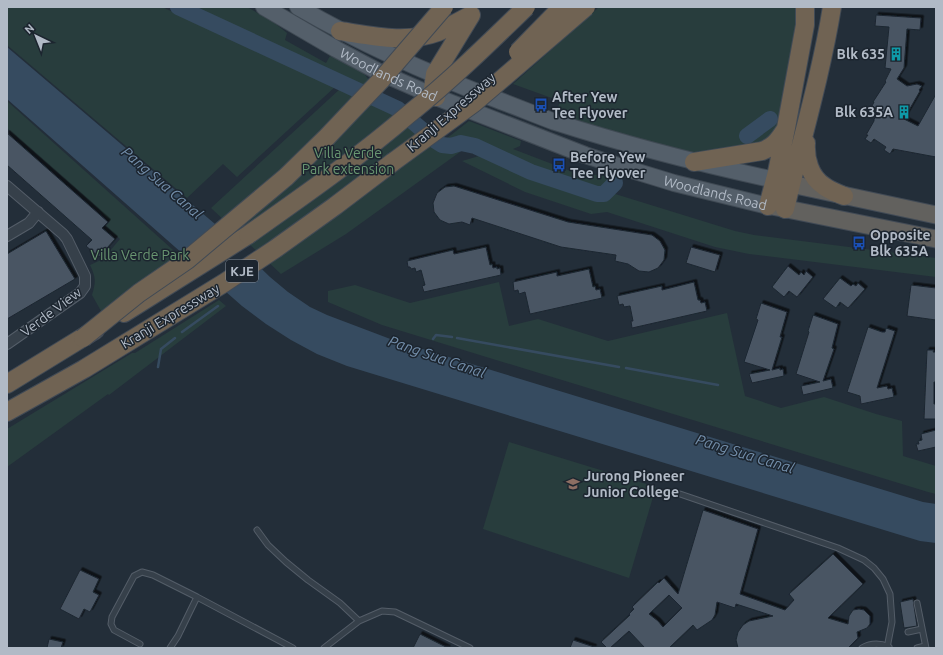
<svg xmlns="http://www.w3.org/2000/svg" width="943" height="655" viewBox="0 0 943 655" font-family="Ubuntu,sans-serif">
<defs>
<filter id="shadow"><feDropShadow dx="2.5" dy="-2.5" stdDeviation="0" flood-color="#0009"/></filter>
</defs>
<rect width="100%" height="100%" fill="#232e39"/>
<!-- green -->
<path fill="#283d3d" d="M7,7H162L336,86L237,177L223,164L187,198L7,45Z
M187,7H247L272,21L287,33L285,40L326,63L330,56L348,63L363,72L371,83L365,90Z
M599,7H800L779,133L766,145L704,154L688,152L611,133L570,120L557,111L560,101L513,84Z
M341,88L395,114L432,147L442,153H450L460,152L346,234L281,274L211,208Z
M7,101L182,258L160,274L101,311L92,295C96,281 96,278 90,265L103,259L120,239L106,226L110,221L97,207L7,128Z
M469,121L521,141L520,146L513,149L573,172L611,177L598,190L592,191L532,169L476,142L467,139L449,142H442Z
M479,156L532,179L592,200L606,199L612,193L735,231L754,235L936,258V277L749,254L715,247L607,212L591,214L525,192L462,161Z
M499,282L509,326L538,319L608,341L727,313L745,396L781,408L824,397L876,414L902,421L903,456L936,466V494L928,492L382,325L328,302V291L355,285L410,303Z
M219,300L226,306L109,395L108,394L7,467V429L132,353H135Z
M509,442L656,487L629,578L483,529Z"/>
<!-- water -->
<path fill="#364b60" d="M7,47L215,224L270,277L288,292L310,307L327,315L393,340L923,502L936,504V543L920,541L347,366L317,354L291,340L266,324L242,306L7,99Z"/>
<!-- pier -->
<path fill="#232e39" d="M221,227L263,267L224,292L183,258Z"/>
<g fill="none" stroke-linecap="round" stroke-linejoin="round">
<!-- stream -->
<path stroke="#364b60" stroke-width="2.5" d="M182,332L218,306
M457,338L619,367
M433,339L436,335L452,337
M158,367L161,349L175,338
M626,368L718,385"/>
<!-- river -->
<path stroke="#364b60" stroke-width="16" d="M178,7L398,109L434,140L442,145L451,146L461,143L475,146L531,172L597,194H604L615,183
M747,136L770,119"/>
</g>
<!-- building -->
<path fill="#495563" stroke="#1d2731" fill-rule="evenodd" filter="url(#shadow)" d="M876,15L921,18L920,30L907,29L904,68L897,79L907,86L917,84L922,86L919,90L920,91L904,119L918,126L936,94V157L893,149L890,154L884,150L886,147L874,139L871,143L865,139L868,135H866L874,121V119L882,112L872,106L874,102H873L886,82L885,81L891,69L885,68L889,27L875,26Z
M7,133L108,222L102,228L115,239L99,257L86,246L92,240L7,165Z
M454,186L568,222L652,235L660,241L665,250L664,260L658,268L649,272L639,271L628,264L615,261L616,255L561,247L472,218L470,225L462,222L449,224L440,220L434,212L433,203L437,193L445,187Z
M46,231L75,279L7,319V254Z
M486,247L490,265L492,264L493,268L497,267V269L500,268L501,275L424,292L422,286L425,285L421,270L416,272L415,268L411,269L410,267H408L407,261L453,250L454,254Z
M691,247L720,255L715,272L686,263Z
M788,266L799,275L801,272L804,275L806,271L813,277L797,297L789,291L784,297L772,287Z
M589,269L593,287L595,286L596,290L600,289L602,298L530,314L525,292L519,294L518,290L514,291L513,282L557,272V276Z
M840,278L851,286L853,284L856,286L858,283L865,289L848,308L840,302L836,308L823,299Z
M694,282L698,300H700L701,303L705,302L707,311L632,328L631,321H633L630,306L624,307L623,304L619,305L617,296L662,286V290Z
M911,285L936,288V320L907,316Z
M761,303L787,312L780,337H782L772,370L780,368V370L783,369L784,376L752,383L749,374L770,370L744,362L758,320L756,319Z
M813,315L838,324L832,348L834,349L823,381L831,379L833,388L803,395L801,386L820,382L796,374L809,332L808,331Z
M868,327L882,332H885L886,328L895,331L877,388L887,386L888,389L892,388L894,397L861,404L860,396L847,392Z
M927,350H934L933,352H936V382H934V404H936V419H924Z
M936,430V447L918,451L916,444H919L918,441L922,440L921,434Z
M703,510L758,529L740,594L785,610L794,600L789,594L833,554L863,584L828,618L848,624L849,616L853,610L859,609L864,610L870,616V624L867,628L857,632L858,638L848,648H738L736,640L738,632L743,625L749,621L773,616L736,604L735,608L717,602L715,615L712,620L697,630L693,625L669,648H645L629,631L610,648H607L601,642L630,615L629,614L634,609L632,607L658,582L659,583L664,578L678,594ZM669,595L682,608L663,627L658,621L649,614Z
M80,570L99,579L93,592L99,595L90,612L84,609L79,619L60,609Z
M913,599L917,626L904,628L900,602Z
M420,634L448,648H413Z
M49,639L63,642L61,648H47Z
M573,640L594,647V648H570Z"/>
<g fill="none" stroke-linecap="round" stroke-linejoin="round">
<!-- service casing -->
<g stroke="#545d68" stroke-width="7">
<path id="service" d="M680,494L838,548L864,560L874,568L883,579L890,594L892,622L887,648
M257,530L268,545L286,562L308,580L340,603L359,621
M917,603L926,648
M908,632L922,629
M140,644L114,630L111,624L112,617L134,576L142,572L153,575L197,597L293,648
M170,648L178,636L197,597
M324,648L359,621L382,611L395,612L470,648
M862,648C871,643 880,643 889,647
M917,648L925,646"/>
</g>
<!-- minor casing -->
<g stroke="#545d68" stroke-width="12">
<path id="minor" d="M7,186L63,234L67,239L85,276V286L80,293L7,344
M7,236L29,223L38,212"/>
</g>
<!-- primary casing -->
<g stroke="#3f4953" stroke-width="18">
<g id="primary">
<path id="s1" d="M264,7L336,49L379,72L436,97L585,155L625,168L674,183L768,206"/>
<path d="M298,7C362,44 429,74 498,100C517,107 536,115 555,122C627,145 701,164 775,180"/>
</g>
</g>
<!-- trunk casing -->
<g stroke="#414a55" stroke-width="19">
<path id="trunk" d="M777,181L936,215
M772,206L936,239"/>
</g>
<!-- motorway casing -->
<g stroke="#414a55" stroke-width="20">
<path id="motorway" d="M340,31C373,36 406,44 438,32C449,27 460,21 471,15
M436,97L433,89L435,74L471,15
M806,143C805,159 810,177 824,186C830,191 838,193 844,196
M694,162L762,151C773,147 778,141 785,130
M768,206L777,172L786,128L805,25V7
M785,209C801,142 821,75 832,7
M124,313L248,235
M7,384L95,330
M7,412L84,369L224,283L275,249L335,206L393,162"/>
</g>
<!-- service -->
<use href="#service" stroke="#36404a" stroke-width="5"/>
<!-- minor -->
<use href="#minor" stroke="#36404a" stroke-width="10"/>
<!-- primary -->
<use href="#primary" stroke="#545f6a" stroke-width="16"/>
<!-- trunk -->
<use href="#trunk" stroke="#62615e" stroke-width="17"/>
<!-- motorway -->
<use href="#motorway" stroke="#706353" stroke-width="18"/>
<!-- motorway-bridge casing -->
<g stroke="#414a55" stroke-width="20" stroke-linecap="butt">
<path id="motorway-bridge" d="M518,52L562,7
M393,162L474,103L586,7
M248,235C303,196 358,158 409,114C450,81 488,44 526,7
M83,338L139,293L187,260L286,177L327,137L382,79L444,7"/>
</g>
<!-- motorway-bridge -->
<use href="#motorway-bridge" stroke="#706353" stroke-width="18"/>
</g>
<!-- icons -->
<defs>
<g id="building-bare" transform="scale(1.08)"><path d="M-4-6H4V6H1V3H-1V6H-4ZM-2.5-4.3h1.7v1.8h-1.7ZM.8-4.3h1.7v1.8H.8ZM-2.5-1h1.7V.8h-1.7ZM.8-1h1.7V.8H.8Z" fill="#0f9aa8" stroke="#1c252f" stroke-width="2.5" paint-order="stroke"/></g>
<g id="bus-bare" transform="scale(1.08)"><path d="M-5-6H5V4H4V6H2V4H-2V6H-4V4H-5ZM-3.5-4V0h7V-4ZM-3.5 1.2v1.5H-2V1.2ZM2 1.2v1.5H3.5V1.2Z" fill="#1a4fb4" stroke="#1c252f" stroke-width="2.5" paint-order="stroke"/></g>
<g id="university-bare" transform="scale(1.08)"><path d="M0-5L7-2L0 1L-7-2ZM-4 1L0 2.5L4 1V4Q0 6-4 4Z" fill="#8d6e63" stroke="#1c252f" stroke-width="2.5" paint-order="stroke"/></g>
</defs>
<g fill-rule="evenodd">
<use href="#building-bare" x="896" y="54"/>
<use href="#bus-bare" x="541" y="105"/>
<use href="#building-bare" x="904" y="112"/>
<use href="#bus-bare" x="559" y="165"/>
<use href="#bus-bare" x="859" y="243"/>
<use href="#university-bare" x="573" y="484"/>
</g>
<g text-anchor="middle" stroke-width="3" stroke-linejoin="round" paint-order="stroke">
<!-- shield labels -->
<rect fill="#1c252f" stroke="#848d99" stroke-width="1" x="226" y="260" width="32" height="22" rx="3"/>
<g font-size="13" font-weight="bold" fill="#b1bac6">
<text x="242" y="276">KJE</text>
</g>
<!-- poi labels -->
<g font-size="14" font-weight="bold" fill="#b1bac6" stroke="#1c252f" text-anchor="start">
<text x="885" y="59" text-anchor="end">Blk 635</text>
<text x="552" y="102">After Yew<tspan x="552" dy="16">Tee Flyover</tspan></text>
<text x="893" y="117" text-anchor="end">Blk 635A</text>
<text x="570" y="162">Before Yew<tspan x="570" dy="16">Tee Flyover</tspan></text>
<text x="870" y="240">Opposite<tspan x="870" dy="16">Blk 635A</tspan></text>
<text x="584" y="481">Jurong Pioneer<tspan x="584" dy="16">Junior College</tspan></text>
</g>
<!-- street labels -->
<g font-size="14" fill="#b1bac6" stroke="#1c252f">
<text dy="5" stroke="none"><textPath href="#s1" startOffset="142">Woodlands Road</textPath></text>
<text transform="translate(451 112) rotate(-41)" y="5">Kranji Expressway</text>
<text dy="5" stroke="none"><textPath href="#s1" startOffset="490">Woodlands Road</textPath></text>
<text transform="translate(51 312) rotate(-37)" y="5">Verde View</text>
<text transform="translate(170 316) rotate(-31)" y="5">Kranji Expressway</text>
</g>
<!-- park labels -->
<g font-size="14" fill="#699671" stroke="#1c252f">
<text x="348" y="158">Villa Verde<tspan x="348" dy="16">Park extension</tspan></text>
<text x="140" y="260">Villa Verde Park</text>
</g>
<!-- water labels -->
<g font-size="15" font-style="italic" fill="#728da9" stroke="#1c252f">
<text transform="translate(162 183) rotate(41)" y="5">Pang Sua Canal</text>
<text transform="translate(437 357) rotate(19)" y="5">Pang Sua Canal</text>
<text transform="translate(745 454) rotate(17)" y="5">Pang Sua Canal</text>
</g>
</g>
<!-- border -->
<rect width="943" height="655" fill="none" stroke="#b1bac6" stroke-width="16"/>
<!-- north arrow -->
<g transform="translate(36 36) rotate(317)" stroke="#1c252f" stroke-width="3" paint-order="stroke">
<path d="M0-3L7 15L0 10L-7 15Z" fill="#b1bac6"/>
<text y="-6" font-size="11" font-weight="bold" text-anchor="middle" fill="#b1bac6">N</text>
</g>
</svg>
